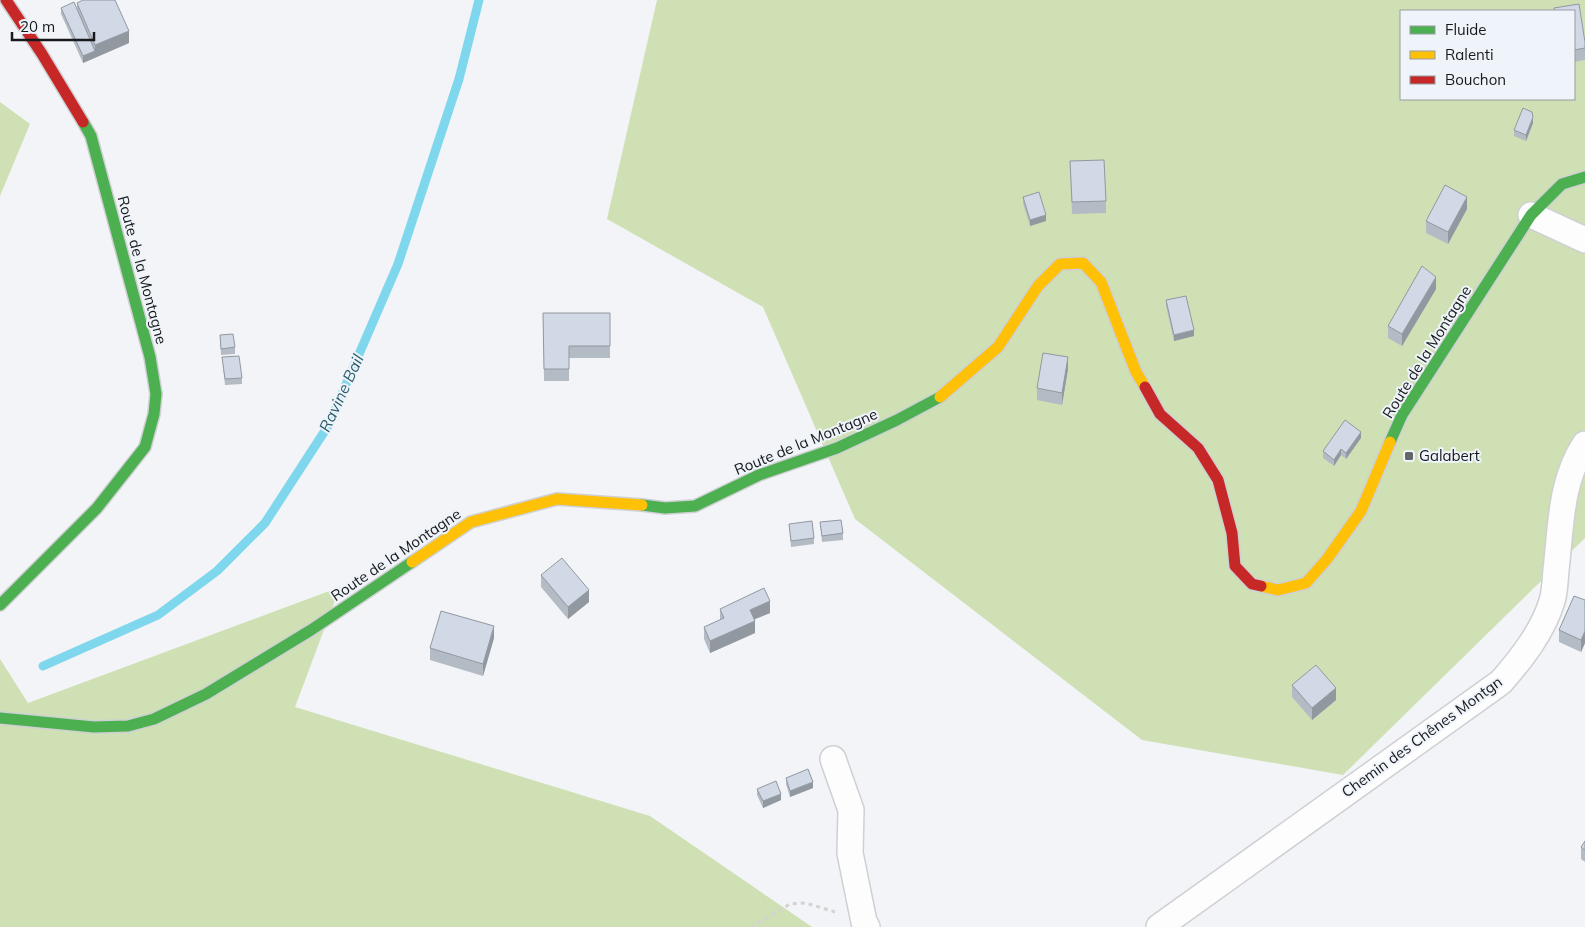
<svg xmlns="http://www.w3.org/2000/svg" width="1585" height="927" viewBox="0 0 1585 927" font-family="Mulish,sans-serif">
<rect width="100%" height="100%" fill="#f2f4f7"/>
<!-- green -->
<path fill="#cfe0b4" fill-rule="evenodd" d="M657,0H1585V538L1343,775L1142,740L855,519L763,307L607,219ZM1401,11H1574V99H1401Z
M0,102L30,124L0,196Z
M340,587L295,707L650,816L812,927H0V659L28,703Z"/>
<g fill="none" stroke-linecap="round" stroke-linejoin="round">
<!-- stream -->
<path stroke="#7fd7ed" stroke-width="9" d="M43,666L158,615L217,571L265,523L328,426L398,264L459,79L479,0"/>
<!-- street casing -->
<g stroke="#ced0d3" stroke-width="28">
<path id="street" d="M1531,215L1585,240
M833,759L851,810L850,853L864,922L867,927
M1159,927L1501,682C1522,658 1543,631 1552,601C1555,592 1555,580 1556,570C1561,528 1560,481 1585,444"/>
</g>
<!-- fast casing -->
<g stroke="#ced0d3" stroke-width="14">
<path id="fast" d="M1390,442L1402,415L1531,215L1562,184L1585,177
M642,505L665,508L695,506L759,475L837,448L897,420L940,397
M0,605L97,508L145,447L154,414L156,394L150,357L91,136L83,122
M0,718L94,727L128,726L154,719L206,694L311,630L412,562"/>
</g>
<!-- slow casing -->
<g stroke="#ced0d3" stroke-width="14">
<path id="slow" d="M940,397L998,347L1038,286L1060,264L1083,263L1101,282L1136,372L1145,387
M412,562L471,522L557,499L642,505
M1261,586L1278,590L1306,583L1327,559L1361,511L1390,442"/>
</g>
<!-- jam casing -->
<g stroke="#ced0d3" stroke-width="14">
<path id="jam" d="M6,0L42,54L83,122
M1145,387L1160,414L1198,448L1218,480L1232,533L1235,566L1252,584L1261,586"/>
</g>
<!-- path -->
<path stroke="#d3d3d4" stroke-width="3" stroke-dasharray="4 4" stroke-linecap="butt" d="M751,927L790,904L806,903L835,912"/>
<!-- street -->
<use href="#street" stroke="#fdfdfe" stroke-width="25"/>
<!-- fast -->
<use href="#fast" stroke="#4caf50" stroke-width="11"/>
<!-- slow -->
<use href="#slow" stroke="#ffc107" stroke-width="11"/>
<!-- jam -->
<use href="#jam" stroke="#c62828" stroke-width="11"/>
</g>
<!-- wall -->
<path fill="#b3bbc5" d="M77,3L129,43L83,63L61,14V8L77,9Z
M1579,4L1585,42V60L1574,62V11H1554V8Z
M1533,123L1526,141L1514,136V130Z
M1070,161L1106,201V213L1072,214Z
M1023,197L1046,221L1030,226L1023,203Z
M1467,209L1448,244L1426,233V221Z
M1436,289L1402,346L1388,338V326Z
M1166,300L1194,336L1174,341L1166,306Z
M543,313H610V358H569V381H544Z
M220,335L235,347V354L221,355Z
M222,357L242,378V384L225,385Z
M1068,369L1062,405L1037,400V388Z
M1361,438L1346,459L1341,455L1334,466L1323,458V451Z
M820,522L843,533V540L822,542Z
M789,524L814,538V544L791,547Z
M541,575L589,602L568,619L541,587Z
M1585,600V643L1581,652L1559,642V630Z
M720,609L770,613L755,619V633L710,653L704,639V627L720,620Z
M494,638L483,676L430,660V648Z
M1292,685L1336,700L1312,720L1292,697Z
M786,778L813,788L790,797L786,784Z
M757,789L781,800L763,808L757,795Z
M1581,847L1585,850V862L1581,859Z"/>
<!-- shaded-wall -->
<path fill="#9298a0" d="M129,31V43L83,63V56L95,51V45Z
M1533,117V123L1526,141V135Z
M1467,197V209L1448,244V232Z
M1046,215V221L1030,226V220Z
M1436,277V289L1402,346V334Z
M1194,330V336L1174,341V335Z
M1068,357V369L1062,405V393Z
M1361,432V438L1346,459V453Z
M1341,449V455L1334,466V460Z
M589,590V602L568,619V607Z
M770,601V613L750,621V610Z
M755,621V633L710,653V641Z
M494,626V638L483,676V664Z
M1585,631V643L1581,652V640Z
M1336,688V700L1312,720V708Z
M813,782V788L790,797V791Z
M781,794V800L763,808V801Z"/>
<!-- building -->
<path fill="#d0d9e5" stroke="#9298a0" d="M83,0H115L129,31L95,45L77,3Z
M74,2L95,51L83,56L61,8Z
M1579,4L1585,42V48L1574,50V11H1554V8Z
M1523,108L1532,112L1533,117L1526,135L1514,130Z
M1104,160L1106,201L1072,202L1070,161Z
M1445,185L1467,197L1448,232L1426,221Z
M1039,192L1046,215L1030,220L1023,197Z
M1422,266L1436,277L1402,334L1388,326Z
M1186,296L1194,330L1174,335L1166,300Z
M543,313H610V346H569V369H544Z
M233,334L235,347L221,349L220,335Z
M1043,353L1068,357L1062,393L1037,388Z
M239,356L242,378L225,379L222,357Z
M1345,420L1361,432L1346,453L1341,449L1334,460L1323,451Z
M841,520L843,533L822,536L820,522Z
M812,521L814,538L791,541L789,524Z
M562,558L589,590L568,607L541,575Z
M764,588L770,601L750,610L755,621L710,641L704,627L724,618L720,609Z
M1574,596L1585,600V631L1581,640L1559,630Z
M441,611L494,626L483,664L430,648Z
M1316,665L1336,688L1312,708L1292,685Z
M808,769L813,782L790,791L786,778Z
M776,781L781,794L763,801L757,789Z
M1585,841V850L1581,847Z"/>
<!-- markers -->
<rect fill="#646669" stroke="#eff4fa" stroke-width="2" x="1404" y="451" width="10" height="10" rx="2.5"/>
<g text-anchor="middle" stroke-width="4" stroke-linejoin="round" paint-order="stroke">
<!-- street labels -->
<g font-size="15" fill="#18191c" stroke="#eff4fa">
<text transform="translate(142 270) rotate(75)" y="5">Route de la Montagne</text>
<text transform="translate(1427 352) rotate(-58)" y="5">Route de la Montagne</text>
<text transform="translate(806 442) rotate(-22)" y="5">Route de la Montagne</text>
<text transform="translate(396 555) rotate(-34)" y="5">Route de la Montagne</text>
<text transform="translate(1422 737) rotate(-36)" y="5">Chemin des Chênes Montgn</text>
</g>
<!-- poi labels -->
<g font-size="15" fill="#18191c" stroke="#eff4fa" text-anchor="start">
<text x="1419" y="461">Galabert</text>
</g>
<!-- water labels -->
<g font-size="16" font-style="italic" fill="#2d606d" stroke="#eff4fa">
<text transform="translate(341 393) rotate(-65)" y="6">Ravine Bail</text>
</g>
</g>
<!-- legend -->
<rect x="1400" y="10" width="175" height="90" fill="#eff4fa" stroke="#999ca1"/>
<rect x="1410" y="26" width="25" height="8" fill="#4caf50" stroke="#999ca1"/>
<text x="1445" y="35" font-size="15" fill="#18191c">Fluide</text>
<rect x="1410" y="51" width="25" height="8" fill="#ffc107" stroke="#999ca1"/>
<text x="1445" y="60" font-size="15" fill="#18191c">Ralenti</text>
<rect x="1410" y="76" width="25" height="8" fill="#c62828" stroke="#999ca1"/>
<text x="1445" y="85" font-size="15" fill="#18191c">Bouchon</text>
<!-- scale -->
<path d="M12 32v8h82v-8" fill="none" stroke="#18191c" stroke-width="2.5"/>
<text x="20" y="32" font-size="15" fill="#18191c" stroke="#eff4fa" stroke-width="4" paint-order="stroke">20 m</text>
</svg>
